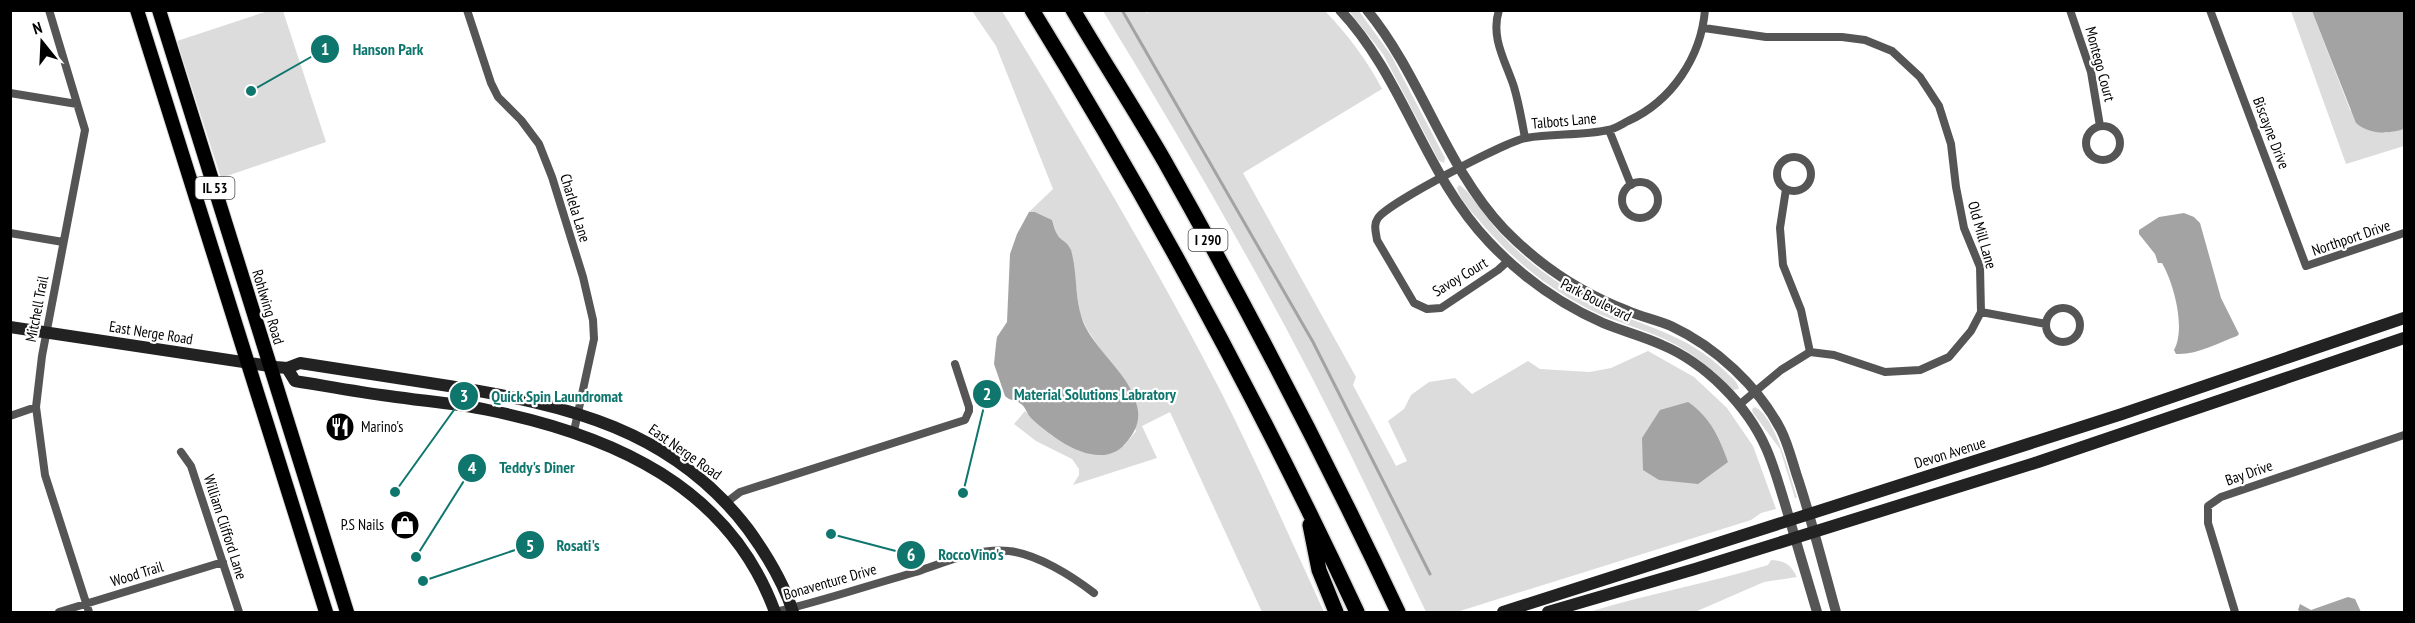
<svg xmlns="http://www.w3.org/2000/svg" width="2415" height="623" viewBox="0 0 2415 623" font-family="'PT Sans Narrow',sans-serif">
<rect width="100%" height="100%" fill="#fff"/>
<!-- green -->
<path fill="#dcdcdc" d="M1151,10L1325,11C1348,35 1367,60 1382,89L1243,173L1356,377L1353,385L1396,466L1407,461L1388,421L1404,409L1411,395L1429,382L1455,378L1472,394L1528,361L1540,369L1590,372L1611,368L1648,351L1694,377L1727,408L1753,446L1776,509L1761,513L1751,520L1460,611L1426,612C1381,518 1337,423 1287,330C1229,222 1167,116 1103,11H1145L1147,13Z
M268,11H283L326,142L221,178L177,41Z
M972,11H1002C1078,135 1153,260 1220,390C1257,463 1290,538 1324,612H1262L1170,412L1142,426L1157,458L1073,485L1079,475V469L1072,459L1036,441L1014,424L1025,411L1052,436L1124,446L1136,431L1106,358L1087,329L1080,314L1070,247L1057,235L1052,220L1035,212H1029L1053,189L996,46Z
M1349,11H1359L1391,55L1445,158L1444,163L1439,161L1383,54Z
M2291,11H2312L2350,110L2385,133L2404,129V146L2346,164Z
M1459,185C1469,190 1488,219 1497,230C1525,261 1559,286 1596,304C1644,328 1685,332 1726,372C1731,377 1738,382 1739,389L1733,390C1710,366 1685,347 1655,335C1636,327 1617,322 1599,314C1553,292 1516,263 1483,225C1474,214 1460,201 1457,188Z
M1755,407C1775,416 1790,476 1797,498H1795L1780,449L1753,413L1752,409Z
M1771,560C1785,561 1790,564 1797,577L1764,582L1695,612H1589C1648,594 1709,583 1768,565Z"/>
<!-- water -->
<path fill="#a3a3a3" d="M2312,11H2404V129C2388,134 2370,135 2356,123Z
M1029,212H1035L1052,220C1054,226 1055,232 1059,237C1063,241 1069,244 1071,250C1078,275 1074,302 1085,326C1099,354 1130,375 1137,406C1141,421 1135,432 1126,443C1100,474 1052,438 1031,418C1027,414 1025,406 1021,404C1016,400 1010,401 1005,396L994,364L996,344L997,337L1007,322L1010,254L1017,234Z
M2184,213L2194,217L2200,223L2221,298L2239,334L2237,336C2217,343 2198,355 2176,354L2174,350C2186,328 2174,284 2162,263H2158L2155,254L2139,234V230L2159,217Z
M1688,402C1710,417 1719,437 1728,462L1698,484L1659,480L1643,470L1642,438L1660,410Z
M2348,597L2355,599L2361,612H2301L2298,610L2300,604L2311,610Z"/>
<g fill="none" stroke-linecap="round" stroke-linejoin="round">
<!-- stream -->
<path stroke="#a3a3a3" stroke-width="3" d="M1122,10L1313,342L1430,574"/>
<!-- primary casing -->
<g stroke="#dbdbdb" stroke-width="16">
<path id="primary" d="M137,10L326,612
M159,10L347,612"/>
</g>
<!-- motorway casing -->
<g stroke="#dbdbdb" stroke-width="18">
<path id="motorway" d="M1032,10C1152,205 1261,406 1357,612
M1073,10C1103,61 1135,110 1165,162C1248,309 1326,459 1398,612
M1310,525L1319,570L1336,612"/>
</g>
<!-- minor -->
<path stroke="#555" stroke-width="8" d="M49,10L85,130L42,356L36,407L45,475L89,612
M467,10L491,83L498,97L521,120L539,144L552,177L583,277L593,320L594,339L574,431
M1499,10C1490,38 1506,62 1514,87C1519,104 1522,121 1525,138
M2070,10L2091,72L2100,126
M2210,10L2306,266L2404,233
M1704,28L1766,37H1842L1865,40L1892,51L1920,77L1939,106L1951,144L1956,187L1964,228L1980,267L1981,312L1971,331L1949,357L1920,370L1885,372L1834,355L1810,352L1781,370L1739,405
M10,93L77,104
M2086 143a17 17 0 1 1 34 0a17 17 0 1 1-34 0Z
M1609,130L1631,185
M1777 174a17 17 0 1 1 34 0a17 17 0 1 1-34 0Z
M1622 200a18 18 0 1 1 36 0a18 18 0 1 1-36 0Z
M1786,189L1780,228L1783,265L1801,310L1810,352
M10,233L63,242
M1508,261L1498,270L1441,308L1427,309L1414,303L1377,240C1376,232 1373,225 1378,218C1388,203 1505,142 1526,138C1552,133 1581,136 1608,130C1615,129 1622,124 1628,121C1672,101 1701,57 1705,10
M2046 325a17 17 0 1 1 34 0a17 17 0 1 1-34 0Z
M1981,312L2046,324
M10,416L36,407
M181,452L191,466L239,612
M727,502L740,492L965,420L969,411V407L955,364
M59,612L223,562
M775,612C823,601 869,585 916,572C943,563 980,547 1009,551C1037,554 1072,576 1094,593
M2235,612L2208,523V506L2221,497L2404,435"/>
<!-- tertiary -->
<path stroke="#555" stroke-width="10" d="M1340,10C1404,78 1424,174 1489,242C1521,276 1560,304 1603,323C1622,331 1643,336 1662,345C1705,363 1747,405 1766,448C1774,466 1779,485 1785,504C1796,540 1806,576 1817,612
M1367,10C1422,77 1444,165 1504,229C1539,265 1581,293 1628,311C1642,317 1657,320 1671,326C1716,347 1758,386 1781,430C1789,446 1793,465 1799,482C1813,525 1824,569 1836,612"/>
<!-- secondary -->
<path stroke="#222" stroke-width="12" d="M10,327L276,367L287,368L300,363C350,371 399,378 449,386C567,405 672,429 748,529C767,555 783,581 793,612
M287,368L295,381C326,386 358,392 389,396C422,401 456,403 488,410C612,435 729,486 775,612
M1503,612L2122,414L2404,318
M1548,612L1695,569L2038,462L2404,338"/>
<!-- primary -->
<use href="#primary" stroke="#000" stroke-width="14"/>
<!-- motorway -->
<use href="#motorway" stroke="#000" stroke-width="15"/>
</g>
<!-- icons -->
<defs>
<g id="restaurant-disc" transform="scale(1.5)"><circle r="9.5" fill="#000" stroke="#fff"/><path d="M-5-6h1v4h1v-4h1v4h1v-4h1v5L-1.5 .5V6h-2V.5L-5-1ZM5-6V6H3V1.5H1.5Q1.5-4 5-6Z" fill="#fff"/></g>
<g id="shop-disc" transform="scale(1.5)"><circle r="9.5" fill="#000" stroke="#fff"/><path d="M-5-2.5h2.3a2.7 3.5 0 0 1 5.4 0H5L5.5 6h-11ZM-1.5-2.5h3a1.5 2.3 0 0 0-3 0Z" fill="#fff"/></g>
</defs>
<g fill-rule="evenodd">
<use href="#restaurant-disc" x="340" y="427"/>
<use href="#shop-disc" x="405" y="525"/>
</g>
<g text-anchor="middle" stroke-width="4.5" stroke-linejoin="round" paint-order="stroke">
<!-- shield labels -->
<g fill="#fff" stroke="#4c4c4c" stroke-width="1.5">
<rect x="195.5" y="177" width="39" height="22" rx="4.5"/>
<rect x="1188.5" y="229" width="39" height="22" rx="4.5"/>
</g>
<g font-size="14" font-weight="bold" fill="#000">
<text x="215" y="193">IL 53</text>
<text x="1208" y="245">I 290</text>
</g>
<!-- street labels -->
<g font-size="15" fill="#000" stroke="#fff">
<text transform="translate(2100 64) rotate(75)" y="5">Montego Court</text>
<text transform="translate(1564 121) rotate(-5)" y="5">Talbots Lane</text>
<text transform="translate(2271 133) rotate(69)" y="5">Biscayne Drive</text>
<text transform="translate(575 208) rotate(73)" y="5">Charlela Lane</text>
<text transform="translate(1982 235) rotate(74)" y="5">Old Mill Lane</text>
<text transform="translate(2351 238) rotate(-19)" y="5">Northport Drive</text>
<text transform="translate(1460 277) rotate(-31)" y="5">Savoy Court</text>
<text transform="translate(1596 300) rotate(27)" y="5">Park Boulevard</text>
<text transform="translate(268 307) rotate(73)" y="5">Rohlwing Road</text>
<text transform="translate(37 309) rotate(-79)" y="5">Mitchell Trail</text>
<text transform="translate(151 333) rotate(9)" y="5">East Nerge Road</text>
<text transform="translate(685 452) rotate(35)" y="5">East Nerge Road</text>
<text transform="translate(1950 453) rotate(-17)" y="5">Devon Avenue</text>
<text transform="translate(2249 473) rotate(-19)" y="5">Bay Drive</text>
<text transform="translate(225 527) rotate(72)" y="5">William Clifford Lane</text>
<text transform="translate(137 574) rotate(-17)" y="5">Wood Trail</text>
<text transform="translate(830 582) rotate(-16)" y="5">Bonaventure Drive</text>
</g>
<!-- poi labels -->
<g font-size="15" fill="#000" stroke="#fff" text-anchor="start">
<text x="361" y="432">Marino's</text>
<text x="384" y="530" text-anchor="end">P.S Nails</text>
</g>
</g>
<!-- callouts -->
<path fill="none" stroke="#0f766e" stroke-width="2" d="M251 91L325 49M963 493L987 394M395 492L464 396M416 557L472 468M423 581L530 545M831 534L911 555"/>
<g fill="#0f766e" stroke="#fff" stroke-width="2">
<circle cx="251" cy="91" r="6"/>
<circle cx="963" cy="493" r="6"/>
<circle cx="395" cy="492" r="6"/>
<circle cx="416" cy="557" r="6"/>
<circle cx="423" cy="581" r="6"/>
<circle cx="831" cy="534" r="6"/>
<circle cx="325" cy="49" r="15"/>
<circle cx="987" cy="394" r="15"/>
<circle cx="464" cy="396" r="15"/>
<circle cx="472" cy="468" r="15"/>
<circle cx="530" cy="545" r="15"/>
<circle cx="911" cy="555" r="15"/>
</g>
<g font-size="18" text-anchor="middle" font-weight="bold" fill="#fff">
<text x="325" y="55">1</text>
<text x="987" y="400">2</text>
<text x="464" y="402">3</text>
<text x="472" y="474">4</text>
<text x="530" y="552">5</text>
<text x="911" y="561">6</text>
</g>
<g font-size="16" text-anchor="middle" font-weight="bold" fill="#0f766e" stroke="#fff" stroke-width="4.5" stroke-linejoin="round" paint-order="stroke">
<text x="388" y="55">Hanson Park</text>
<text x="1095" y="400">Material Solutions Labratory</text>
<text x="557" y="402">Quick Spin Laundromat</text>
<text x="537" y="473">Teddy's Diner</text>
<text x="578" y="551">Rosati's</text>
<text x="971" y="560">RoccoVino's</text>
</g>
<!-- border -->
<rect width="2415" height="623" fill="none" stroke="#000000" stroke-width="24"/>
<!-- north arrow -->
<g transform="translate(42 42) rotate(342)" stroke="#ffffff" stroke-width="4.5" paint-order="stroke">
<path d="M0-4.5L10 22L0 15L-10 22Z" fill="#000000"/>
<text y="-9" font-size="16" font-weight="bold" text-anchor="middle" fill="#000000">N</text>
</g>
</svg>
